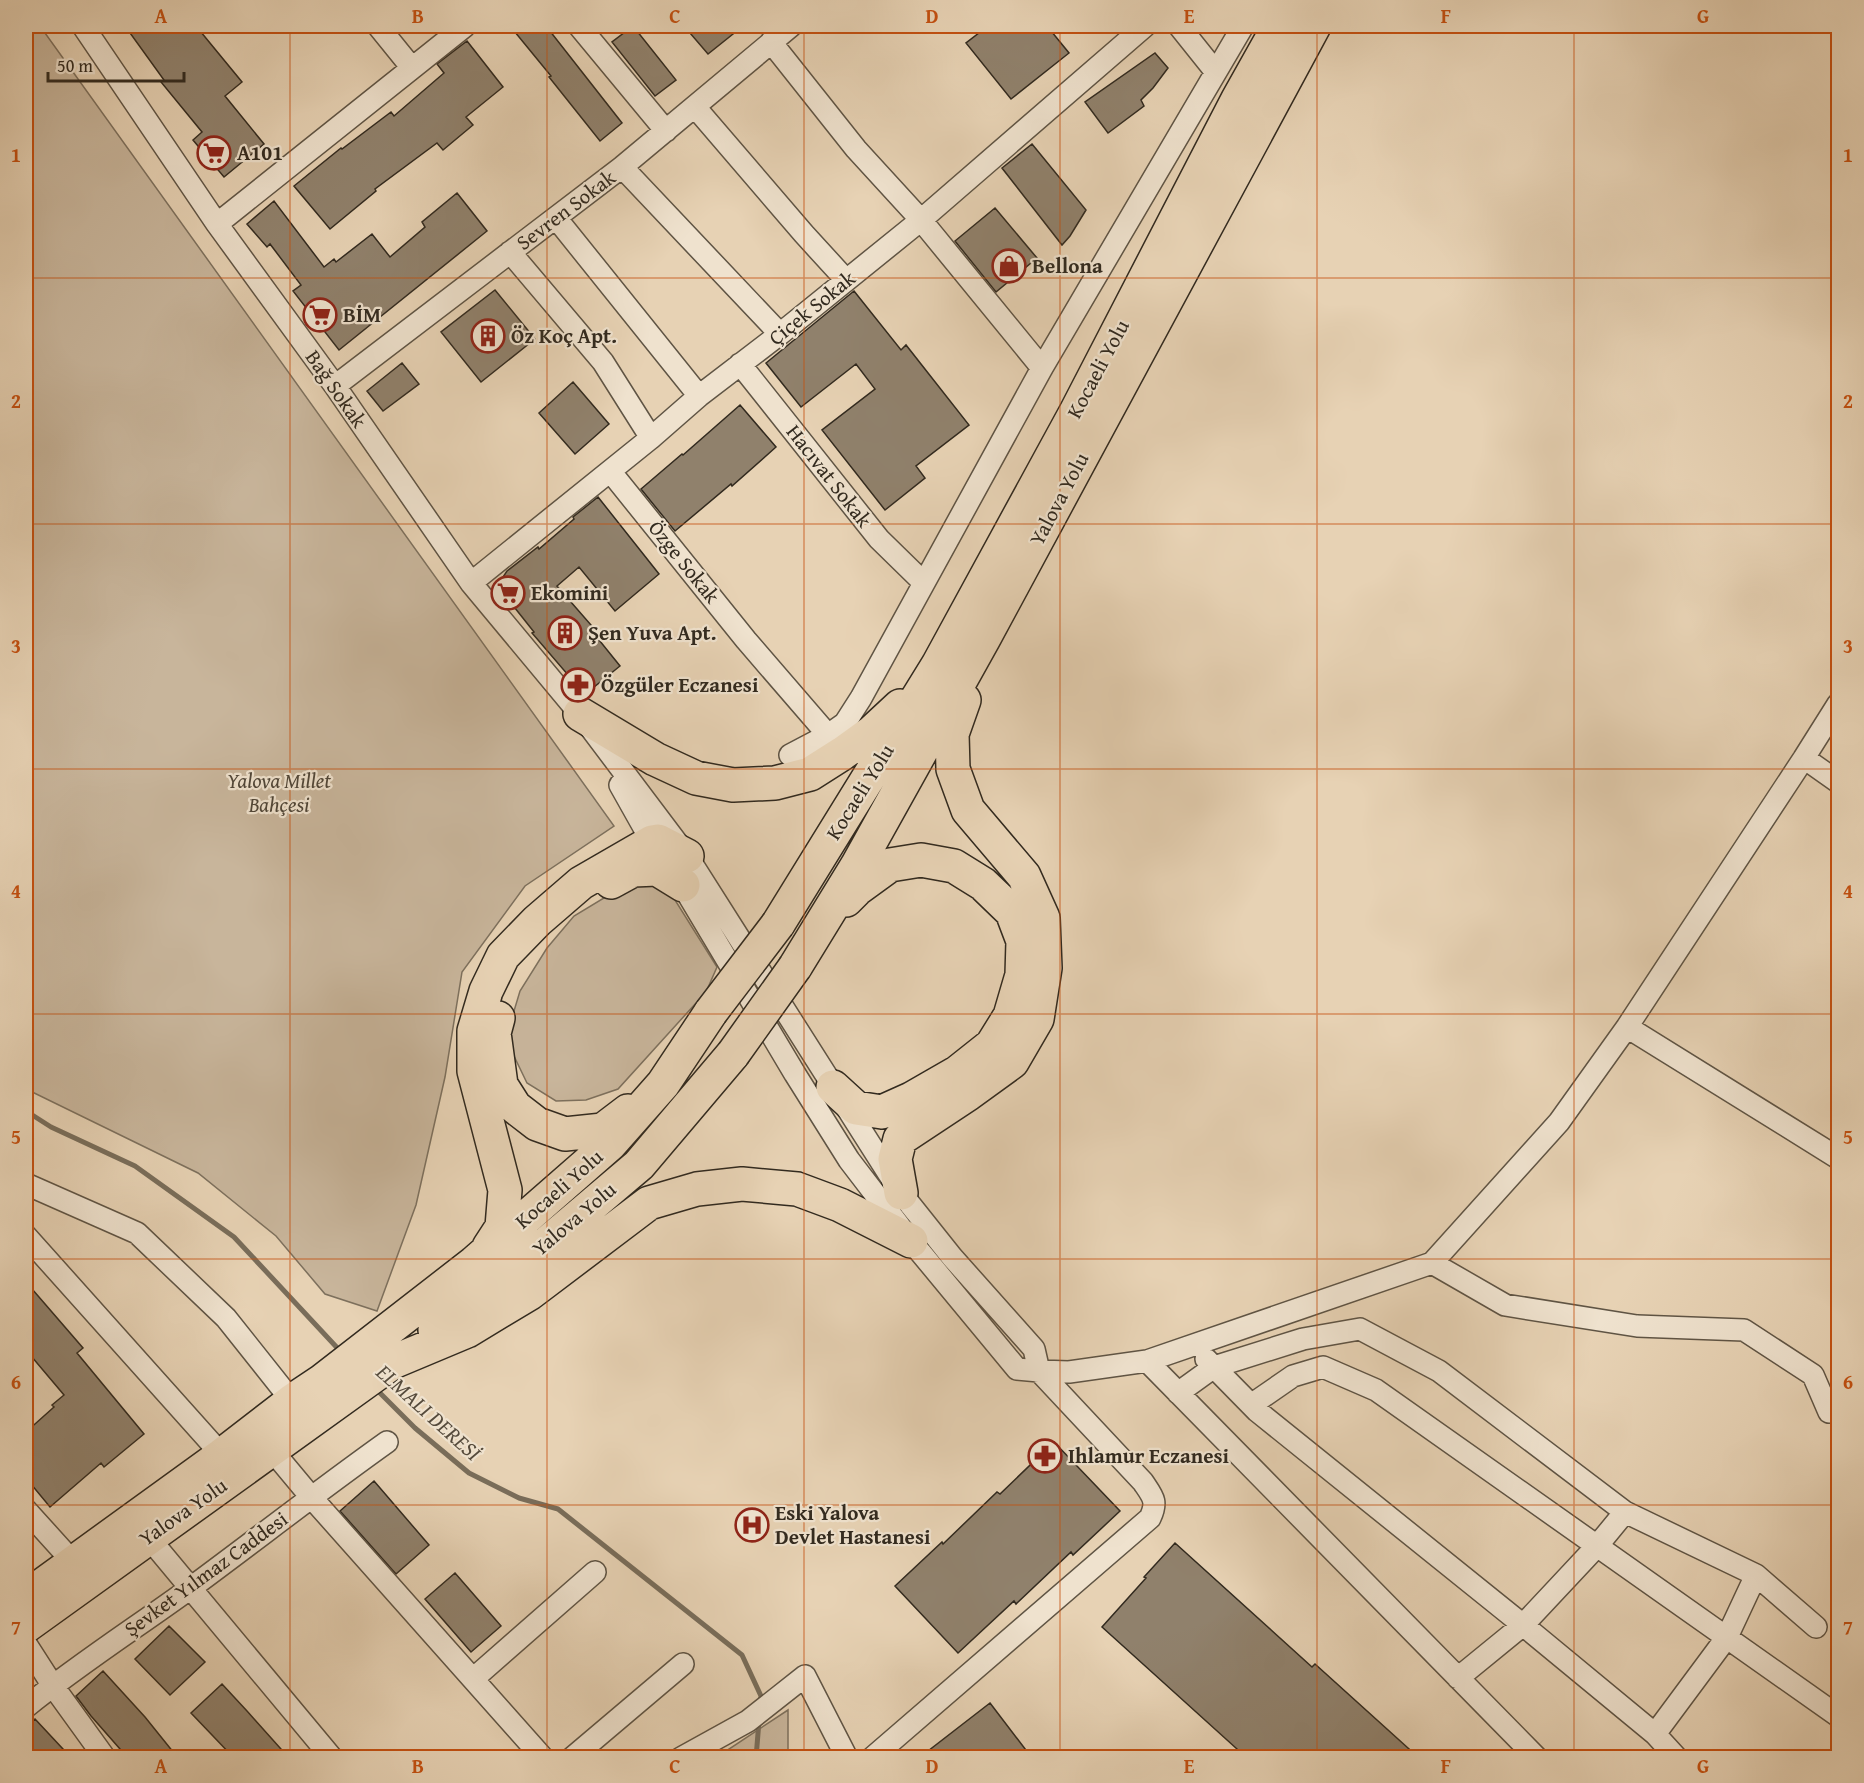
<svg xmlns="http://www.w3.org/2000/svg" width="1864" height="1783" viewBox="0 0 1864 1783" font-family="'Gentium Book Plus',serif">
<rect width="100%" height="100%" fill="#e7d2b4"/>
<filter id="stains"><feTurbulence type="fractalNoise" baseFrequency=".00333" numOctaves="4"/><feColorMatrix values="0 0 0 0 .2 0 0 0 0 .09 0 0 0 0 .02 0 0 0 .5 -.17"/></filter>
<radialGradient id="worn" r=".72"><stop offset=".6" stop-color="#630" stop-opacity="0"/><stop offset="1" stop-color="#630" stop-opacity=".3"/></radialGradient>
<!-- green -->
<path fill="#c8b59b" stroke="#7d705d" stroke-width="1.5" d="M26,26H40L614,826L525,886L462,972L445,1077L416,1205L377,1311L325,1294L276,1236L198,1173L26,1089Z
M665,884L717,967L706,992L618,1089L586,1100L556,1101L527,1083L513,1054L508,1031L520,991L547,948L574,916L622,887Z
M788,1710V1757H717Z"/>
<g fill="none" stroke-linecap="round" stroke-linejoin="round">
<!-- stream -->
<path stroke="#796d5a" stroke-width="5" d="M26,1111L51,1127L135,1166L234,1237L342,1353
M375,1388L415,1428L469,1473L519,1498L558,1509L742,1655L761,1696L760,1703
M756,1758L759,1721"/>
</g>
<!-- building -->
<path fill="#90816c" stroke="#322a1f" stroke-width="1.5" d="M125,26H196L242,82L225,96L264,144L224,177L193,140L202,132L161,82L164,80Z
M510,26H546L622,123L600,141L549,77L551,76Z
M633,26L676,80L655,96L612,42Z
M684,26H743L708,54Z
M988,26H1047L1069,53L1011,99L966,43Z
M467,41L503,87L466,117L473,125L443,150L437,143L375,189L376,191L330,229L294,186L341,148L342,149L391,112L394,116L444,73L437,64Z
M1155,53L1168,68L1153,88L1141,100L1144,106L1108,133L1085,102Z
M1032,144L1086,210L1070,236L1062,245L1002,168Z
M457,193L487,231L339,350L293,291L301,285L270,244L267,247L247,224L274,201L324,267L334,259L336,262L372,234L390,257L425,227L422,222Z
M995,208L1037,258L996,292L955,241Z
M495,290L535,339L481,382L441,332Z
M854,291L901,350L906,345L969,425L916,466L925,478L885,510L822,430L875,389L856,364L801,407L766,363Z
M402,363L419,384L383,411L367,391Z
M573,382L609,424L575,454L539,413Z
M740,405L776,447L732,486L731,484L675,531L641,489L682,454L683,455Z
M598,497L659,574L615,611L579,567L557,586L598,633L595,635L620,666L583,696L566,678L569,676L532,633L534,632L499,588L501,580L507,571L538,547L539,549L574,519L573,517Z
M26,1282L83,1348L77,1353L144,1434L104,1467L101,1463L50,1507L26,1478V1432L54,1407L52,1405L64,1395L26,1350Z
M1054,1442L1120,1511L1073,1555L1071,1552L1016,1604L1014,1601L958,1653L895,1586L942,1542L943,1544L997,1492L1000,1494Z
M374,1481L429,1545L396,1574L340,1511Z
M1175,1543L1312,1667L1315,1664L1419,1758H1229L1237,1749L1102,1627L1146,1578L1144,1577Z
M455,1573L501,1626L471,1652L425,1599Z
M169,1626L205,1662L170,1695L135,1659Z
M103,1671L145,1717L178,1758H126L119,1750L120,1749L91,1716L76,1696Z
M222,1684L247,1711L289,1758H234L191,1713Z
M990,1703L1032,1758H919Z
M35,1719L63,1749L54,1758H26V1727Z"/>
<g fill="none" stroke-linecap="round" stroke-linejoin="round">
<!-- street casing -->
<g stroke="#5f5444" stroke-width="24">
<path id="street" d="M83,26L217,224L335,386L471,583L580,714L687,856L901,1193L952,1257L1034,1349L1039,1371L1143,1482C1153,1497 1158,1501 1150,1518L872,1758
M378,26L412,68
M579,26L666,131
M1179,26L1215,71
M771,42L856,149L921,220L1042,368
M695,107L804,234L846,280
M622,167L780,334
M556,218L699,396
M217,224L465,26
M510,252L603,362L651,438
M740,364L879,539L924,583
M335,386L622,167L791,26
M610,471L746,640L828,735
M471,583L651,438L699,396L780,334L921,220L1145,26
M790,755L828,735L845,723L861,698L1042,368L1243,26
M1804,758L1838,704
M620,785L652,842L659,851
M677,876L795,1074L849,1160L911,1241L1017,1369L1039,1371L1069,1372L1147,1361L1432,1263L1559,1122L1627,1027L1804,758L1838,782
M1627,1027L1838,1158
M26,1184L137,1233L226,1318L292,1401
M26,1236L222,1455
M1432,1263L1505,1305L1637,1326L1744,1330L1813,1375L1829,1412
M1206,1359L1257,1411L1523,1625L1655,1734L1677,1758
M1147,1361L1537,1758
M1178,1393L1214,1367L1303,1339L1360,1329L1439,1371L1625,1512L1756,1575L1816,1627
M1251,1405L1293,1376L1323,1367L1376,1390L1838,1716
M271,1449L311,1497L543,1758
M26,1510L73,1562
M148,1537L332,1758
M26,1644L53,1686L105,1758
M1458,1678L1523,1625L1597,1546L1625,1512
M473,1679L595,1572
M26,1707C79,1664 137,1627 192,1587C257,1539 321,1489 387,1442
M1655,1734L1727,1637L1756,1575
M572,1758L683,1664
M681,1758L748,1721L805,1676L847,1758"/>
</g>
<!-- highway casing -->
<g stroke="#322a1f" stroke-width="36">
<path id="highway" d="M580,714L655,759L696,778L733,785L775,783L810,774L843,753L872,732L900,706
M611,882L633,870L657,869L683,885
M778,924L938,665L1076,412L1238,99L1279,26
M795,967L857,866L984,638L1314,26
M498,1018L494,1033L501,1085L515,1107L537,1124L565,1134L603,1130L628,1111
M833,1087L856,1108L882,1112L911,1099L958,1072L992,1045L1010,1016L1022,975L1023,941L1012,912L983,884L954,866L921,860L890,865L857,889L846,900
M901,1193L895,1159L900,1139L968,1094L1012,1062L1037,1019L1045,968L1043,918L1024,876L968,810L953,769L952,734L964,700
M489,1247L502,1227L505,1190L474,1071V1031L486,991L503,956L537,921L581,883L652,842L658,841L687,856
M435,1330L547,1243L639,1165L733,1054
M26,1597L222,1455L292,1401L322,1381L474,1263L610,1144L663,1084L711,1012
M26,1626L393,1362L467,1331L530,1293L649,1203L697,1189L742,1184L797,1189L840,1205L911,1241"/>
</g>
<!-- street -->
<use href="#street" stroke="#efe2ce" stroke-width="21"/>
<!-- highway -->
<use href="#highway" stroke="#e7d2b4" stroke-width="33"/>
<!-- highway-bridge casing -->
<g stroke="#322a1f" stroke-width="36" stroke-linecap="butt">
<path id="highway-bridge" d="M711,1012L778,924
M733,1054L795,967"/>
</g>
<!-- highway-bridge -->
<use href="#highway-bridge" stroke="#e7d2b4" stroke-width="33"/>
</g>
<!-- grid -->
<path fill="none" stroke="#c45010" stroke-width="1.5" stroke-opacity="0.55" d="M290,26V1758M547,26V1758M804,26V1758M1060,26V1758M1317,26V1758M1574,26V1758M26,278H1838M26,524H1838M26,769H1838M26,1014H1838M26,1259H1838M26,1505H1838"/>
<!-- icons -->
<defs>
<g id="supermarket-ring" transform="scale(1.725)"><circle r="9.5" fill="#efe2ce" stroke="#8f2418" stroke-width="1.5"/><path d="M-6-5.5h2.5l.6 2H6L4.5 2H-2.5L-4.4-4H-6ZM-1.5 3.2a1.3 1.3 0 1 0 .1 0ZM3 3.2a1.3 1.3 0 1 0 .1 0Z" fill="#8f2418"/></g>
<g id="shop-ring" transform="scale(1.725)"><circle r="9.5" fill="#efe2ce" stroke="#8f2418" stroke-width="1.5"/><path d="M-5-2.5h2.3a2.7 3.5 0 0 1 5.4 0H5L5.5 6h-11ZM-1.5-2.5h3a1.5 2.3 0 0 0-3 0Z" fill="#8f2418"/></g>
<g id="building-ring" transform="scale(1.725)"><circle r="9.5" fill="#efe2ce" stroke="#8f2418" stroke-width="1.5"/><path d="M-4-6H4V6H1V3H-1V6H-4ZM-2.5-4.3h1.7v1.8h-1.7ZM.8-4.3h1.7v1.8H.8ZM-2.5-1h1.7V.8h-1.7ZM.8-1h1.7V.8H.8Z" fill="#8f2418"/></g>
<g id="pharmacy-ring" transform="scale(1.725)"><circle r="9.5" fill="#efe2ce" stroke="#8f2418" stroke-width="1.5"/><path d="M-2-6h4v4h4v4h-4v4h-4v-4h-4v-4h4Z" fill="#8f2418"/></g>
<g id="hospital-ring" transform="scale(1.725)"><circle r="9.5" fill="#efe2ce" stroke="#8f2418" stroke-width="1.5"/><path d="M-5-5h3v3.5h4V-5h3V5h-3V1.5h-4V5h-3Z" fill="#8f2418"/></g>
</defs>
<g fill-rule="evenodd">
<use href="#supermarket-ring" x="214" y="153"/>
<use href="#shop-ring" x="1009" y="266"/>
<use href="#supermarket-ring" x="320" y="315"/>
<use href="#building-ring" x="488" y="336"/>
<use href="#supermarket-ring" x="508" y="593"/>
<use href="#building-ring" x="565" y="633"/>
<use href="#pharmacy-ring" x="578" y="685"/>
<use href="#pharmacy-ring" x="1045" y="1456"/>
<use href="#hospital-ring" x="752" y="1525"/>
</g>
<g text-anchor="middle" stroke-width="4.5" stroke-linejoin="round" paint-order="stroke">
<!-- poi labels -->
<g font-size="21" font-weight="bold" fill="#322a1f" stroke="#efe2ce" text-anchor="start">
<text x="237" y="160">A101</text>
<text x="1032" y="273">Bellona</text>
<text x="343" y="322">BİM</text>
<text x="511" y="343">Öz Koç Apt.</text>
<text x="531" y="600">Ekomini</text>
<text x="588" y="640">Şen Yuva Apt.</text>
<text x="601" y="692">Özgüler Eczanesi</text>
<text x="1068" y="1463">Ihlamur Eczanesi</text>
<text x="775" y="1520">Eski Yalova<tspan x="775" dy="24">Devlet Hastanesi</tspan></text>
</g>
<!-- street labels -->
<g font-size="21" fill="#322a1f" stroke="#efe2ce">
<text transform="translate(566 210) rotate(-37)" y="7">Sevren Sokak</text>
<text transform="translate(812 308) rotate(-39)" y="7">Çiçek Sokak</text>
<text transform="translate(1098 369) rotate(-62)" y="7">Kocaeli̇ Yolu</text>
<text transform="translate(336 389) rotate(55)" y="7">Bağ Sokak</text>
<text transform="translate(829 476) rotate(52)" y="7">Hacıvat Sokak</text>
<text transform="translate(1059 499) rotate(-62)" y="7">Yalova Yolu</text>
<text transform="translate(684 562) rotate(51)" y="7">Özge Sokak</text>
<text transform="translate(860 792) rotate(-58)" y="7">Kocaeli̇ Yolu</text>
<text transform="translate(559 1189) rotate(-41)" y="7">Kocaeli̇ Yolu</text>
<text transform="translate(574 1219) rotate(-40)" y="7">Yalova Yolu</text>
<text transform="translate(183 1512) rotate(-35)" y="7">Yalova Yolu</text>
<text transform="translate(206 1574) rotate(-36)" y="7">Şevket Yılmaz Caddesi</text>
</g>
<!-- park labels -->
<g font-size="21" font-style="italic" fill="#504638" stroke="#efe2ce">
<text x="279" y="788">Yalova Millet<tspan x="279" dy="24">Bahçesi</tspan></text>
</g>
<!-- water labels -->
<g font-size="22" font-style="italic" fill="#564b3c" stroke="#efe2ce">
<text transform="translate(429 1412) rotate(42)" y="8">ELMALI DERESİ</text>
</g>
</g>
<!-- margin -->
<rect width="1864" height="1783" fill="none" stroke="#e7d2b4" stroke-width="66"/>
<!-- scale -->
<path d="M48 72v9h136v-9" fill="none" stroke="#322a1f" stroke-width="3"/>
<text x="57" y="72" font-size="18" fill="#322a1f" stroke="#efe2ce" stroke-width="4.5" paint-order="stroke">50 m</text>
<rect x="33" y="33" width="1798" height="1717" fill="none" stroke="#c45010" stroke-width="2"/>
<g font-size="20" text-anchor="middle" font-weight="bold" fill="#c45010">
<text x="161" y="23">A</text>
<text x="418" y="23">B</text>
<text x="675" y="23">C</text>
<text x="932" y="23">D</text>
<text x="1189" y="23">E</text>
<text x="1446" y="23">F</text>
<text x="1703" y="23">G</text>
<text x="16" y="162">1</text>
<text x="1848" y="162">1</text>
<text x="16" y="408">2</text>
<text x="1848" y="408">2</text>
<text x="16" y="653">3</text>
<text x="1848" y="653">3</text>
<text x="16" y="898">4</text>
<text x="1848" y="898">4</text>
<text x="16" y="1144">5</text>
<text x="1848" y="1144">5</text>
<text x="16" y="1389">6</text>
<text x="1848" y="1389">6</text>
<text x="16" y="1634">7</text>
<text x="1848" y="1634">7</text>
<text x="161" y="1773">A</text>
<text x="418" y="1773">B</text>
<text x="675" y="1773">C</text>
<text x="932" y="1773">D</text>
<text x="1189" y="1773">E</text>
<text x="1446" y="1773">F</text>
<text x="1703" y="1773">G</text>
</g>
<rect width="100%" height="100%" filter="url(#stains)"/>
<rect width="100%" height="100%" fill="url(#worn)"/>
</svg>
